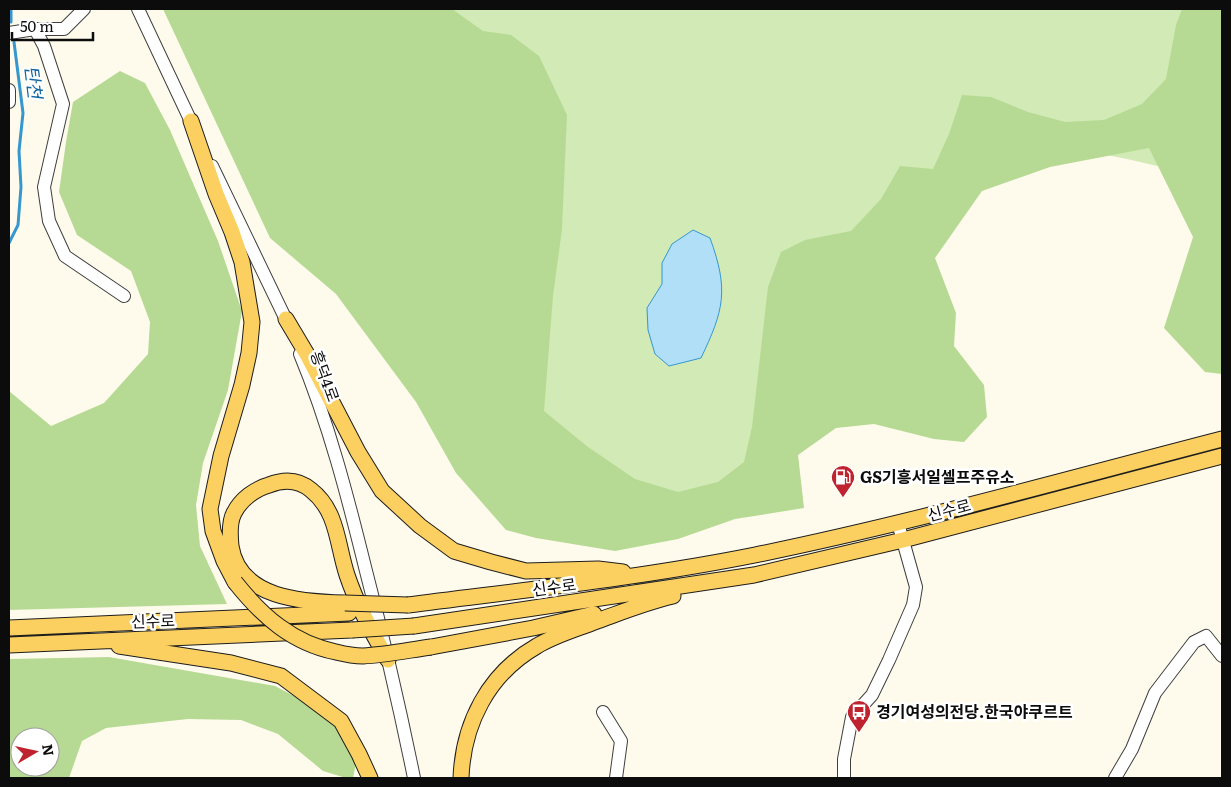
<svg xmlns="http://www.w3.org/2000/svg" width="1231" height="787" viewBox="0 0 1231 787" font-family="Literata,'Noto Sans KR',serif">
<rect width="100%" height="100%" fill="#fffbec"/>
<!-- green -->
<path fill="#d2eab5" d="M422,9H1222L1192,174L1127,159L1065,147L972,180L795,411L712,510L557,454Z"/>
<!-- forest -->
<path fill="#b6da94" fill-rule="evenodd" d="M163,9H452L483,31L511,35L539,56L567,115L562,229L553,296L544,411L588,447L635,479L678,492L718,482L744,462L752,427L768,287L781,252L805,240L851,231L881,199L900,166L933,169L949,134L962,95L991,97L1028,112L1065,122L1104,120L1142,104L1166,79L1176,25L1182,9H1222V374L1205,372L1164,328L1193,237L1149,148L1050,167L982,191L935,258L956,313L954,346L984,385L987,417L964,442L934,439L874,424L836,428L798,455L804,508L735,519L678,539L615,551L536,538L506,530L456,473L416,402L336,294L270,238Z
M120,71L145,83L170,130L218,241L242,311L228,390L203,463L196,505L200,546L227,604L9,610V391L51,426L104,403L148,354L150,322L131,271L77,235L59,192L66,142L73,102Z
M109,657L275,686L317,708L343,735L356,763L353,778H346L323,771L278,734L241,720L188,719L106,728L82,741L69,778H9V659ZM20,737H50V767H20Z"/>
<!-- water -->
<path fill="#b0dff7" stroke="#3697cf" d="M693,230L710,238C729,290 724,310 701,358L669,366L655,354L648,330L647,308L662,284V263L672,244Z"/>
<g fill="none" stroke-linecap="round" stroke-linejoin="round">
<!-- stream -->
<path stroke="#3697cf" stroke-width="3" d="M11,9V22
M9,243L18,225L21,187L19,151L23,113L14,42"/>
<!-- minor casing -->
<g stroke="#3f3f3f" stroke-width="14">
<path id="minor" d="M138,9L195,130
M35,29L44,46L63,104L44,187L49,221L65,256L124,296
M9,33L35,29H64L84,9
M9,90V102
M212,166L290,328
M300,354C329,424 348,498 366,571C384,640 400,709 414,778
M603,712L621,741L616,778
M844,778V759L852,717L872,695L889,660L913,605L916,587L898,523
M1115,778L1132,749L1155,693L1194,642L1206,636L1222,656"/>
</g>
<!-- major casing -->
<g stroke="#1d1d1d" stroke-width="17">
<path id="major" d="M191,121L216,194L232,232L242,262L252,322L249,353L242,385L221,456L210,509L213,531L224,561L235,582
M286,319L308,356L358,452L382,491L420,526L454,551L491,562L526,571L598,569L623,572
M345,603C303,602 239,599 231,546C230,536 229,522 234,513C241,499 255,489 269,485C284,479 298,479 311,490C338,511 337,545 347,575C357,605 372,633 388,660
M408,605C524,590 640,578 755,555C912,523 1067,479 1222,439
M414,626L754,575L903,540L1222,456
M9,628L349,613
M9,645L352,630
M119,646L231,663L281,676L341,721L359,754L370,778
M431,647L533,628L594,614
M461,778C463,724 488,674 537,646C555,635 577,629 597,621C622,612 647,602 673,596"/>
</g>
<!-- minor -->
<use href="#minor" stroke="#fff" stroke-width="12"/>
<!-- major -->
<use href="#major" stroke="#fbd060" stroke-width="15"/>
<!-- major-bridge casing -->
<g stroke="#1d1d1d" stroke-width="17" stroke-linecap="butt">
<path id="major-bridge" d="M235,582C262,616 292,643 336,652C344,654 354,656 363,656C385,655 409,650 431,647
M345,603L408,605
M352,630L414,626"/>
</g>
<!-- major-bridge -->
<use href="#major-bridge" stroke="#fbd060" stroke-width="15"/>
</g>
<!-- icons -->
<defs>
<g id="fuel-pin" transform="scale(1.25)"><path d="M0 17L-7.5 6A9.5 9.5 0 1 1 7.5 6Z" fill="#be232f" stroke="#fff"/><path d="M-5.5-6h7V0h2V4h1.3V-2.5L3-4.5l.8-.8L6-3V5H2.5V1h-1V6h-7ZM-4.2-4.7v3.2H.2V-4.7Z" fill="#fff"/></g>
<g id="bus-pin" transform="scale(1.25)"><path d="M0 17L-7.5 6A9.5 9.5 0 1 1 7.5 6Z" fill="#be232f" stroke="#fff"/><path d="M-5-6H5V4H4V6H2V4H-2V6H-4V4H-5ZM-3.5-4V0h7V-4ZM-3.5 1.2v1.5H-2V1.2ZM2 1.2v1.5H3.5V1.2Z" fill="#fff"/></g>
</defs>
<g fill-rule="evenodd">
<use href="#fuel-pin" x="843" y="477"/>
<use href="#bus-pin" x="859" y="712"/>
</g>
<g text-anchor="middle" stroke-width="5" stroke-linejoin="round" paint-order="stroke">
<!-- street labels -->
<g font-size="16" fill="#0c0c0c" stroke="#fff">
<text transform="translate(325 376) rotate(70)" y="6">흥덕4로</text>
<text transform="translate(949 510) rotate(-15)" y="6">신수로</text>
<text transform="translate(554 587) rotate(-8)" y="6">신수로</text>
<text transform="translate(153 621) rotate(-2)" y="6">신수로</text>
</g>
<!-- poi labels -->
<g font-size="16" font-weight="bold" fill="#0c0c0c" stroke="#fff" text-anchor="start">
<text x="860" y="483">GS기흥서일셀프주유소</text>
<text x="876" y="718">경기여성의전당.한국야쿠르트</text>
</g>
<!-- water labels -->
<g font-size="18" font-style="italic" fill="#1467a0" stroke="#fff">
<text transform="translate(33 82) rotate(83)" y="6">탄천</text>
</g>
</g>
<!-- border -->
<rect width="1231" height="787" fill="none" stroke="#0c0c0c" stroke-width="20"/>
<!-- north arrow -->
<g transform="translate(35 752) rotate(81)"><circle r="24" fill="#ffffff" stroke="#9e9e9e"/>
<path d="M0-4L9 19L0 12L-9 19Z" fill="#be232f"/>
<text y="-8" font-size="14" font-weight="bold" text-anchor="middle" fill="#0c0c0c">N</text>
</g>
<!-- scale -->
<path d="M12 32v8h81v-8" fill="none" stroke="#0c0c0c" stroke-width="2.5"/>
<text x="20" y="32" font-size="15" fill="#0c0c0c" stroke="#ffffff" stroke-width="4" paint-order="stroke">50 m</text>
</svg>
